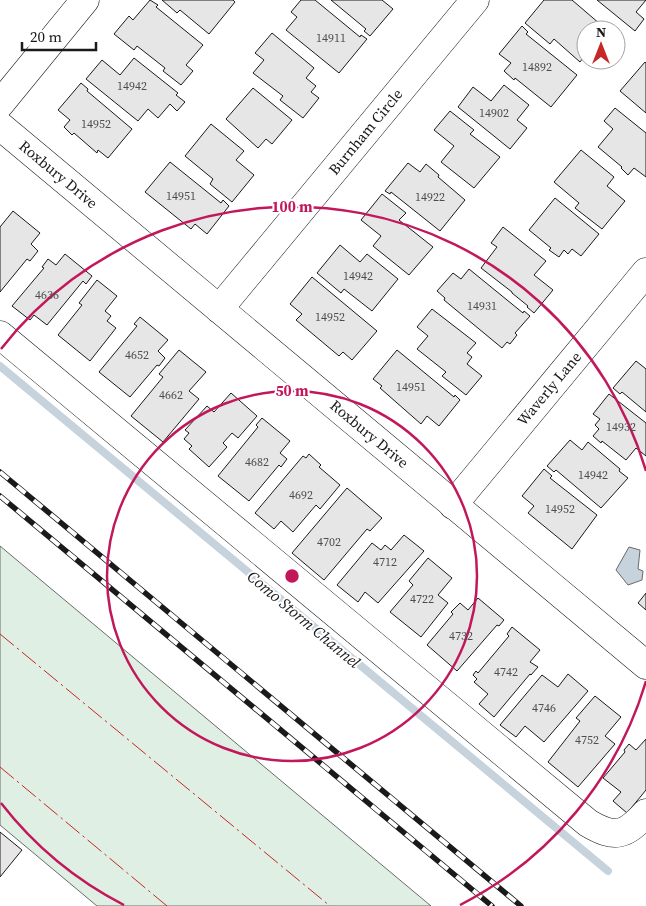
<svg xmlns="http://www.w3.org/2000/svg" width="646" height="906" viewBox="0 0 646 906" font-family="'Source Serif 4',serif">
<rect width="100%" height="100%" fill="#fff"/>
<!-- green -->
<path fill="#e0efe3" stroke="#6a6a6a" d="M0,546L431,906H97L0,825Z"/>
<!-- water -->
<path fill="#c6d2dc" stroke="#6a6a6a" d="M629,547L640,550L638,569L643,571L642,580L628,585L616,570Z"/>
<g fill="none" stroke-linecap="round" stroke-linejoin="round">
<!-- stream -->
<path stroke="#c6d2dc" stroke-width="8" d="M0,366L608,871"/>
</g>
<!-- building -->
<path fill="#e6e6e6" stroke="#1a1a1a" d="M150,0L158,5L156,7L203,45L186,65L193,71L181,85L163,71L165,68L137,46L134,50L114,34L129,16L133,20Z
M162,0H233L235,2L209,34L180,10L177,13Z
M301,0H315L360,37L361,35L367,39L339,73L286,30L297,17L291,12Z
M331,0H382L393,9L370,36L364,31L366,29Z
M544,0H572L607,30H586V54L580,62L554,39L550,44L525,23Z
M597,0H646L636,12L644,19L635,31Z
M522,26L528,32L526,34L577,75L551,107L515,78L514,80L504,71L511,63L499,54Z
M272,33L314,68L306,78L316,86L311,92L319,98L303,118L280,100L283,96L253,73L264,60L255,53Z
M134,58L178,93L176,95L185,102L177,111L170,104L158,118L148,109L138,121L86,79L102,60L120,75Z
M645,62L646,63V113L620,91Z
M81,83L88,89L87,91L132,129L108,158L98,150L97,153L74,133L72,135L64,127L70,120L58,110Z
M504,85L529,105L517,120L527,128L510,149L458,107L473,87L491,101Z
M253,88L292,120L272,144L266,139L258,148L226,119Z
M615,108L646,133V177L634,168L628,175L621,168L622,167L598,147L613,129L604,121Z
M450,111L474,130L470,134L500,157L474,188L441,162L454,146L434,130Z
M211,124L244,151L236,160L254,175L232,202L210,184L213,179L185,156Z
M581,150L614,177L607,186L625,201L602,229L575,208L579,203L554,182Z
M170,162L221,203L223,200L229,206L207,234L195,224L191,229L145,192Z
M408,163L420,172L426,164L439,175L438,177L465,200L440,231L391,192L390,194L385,191Z
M382,194L406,213L399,220L433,247L409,275L373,246L381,236L361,220Z
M555,198L599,234L581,256L572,249L568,254L564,250L559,257L549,250L551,248L529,230Z
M13,211L40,233L31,244L38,251L30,261L27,259L0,292V227Z
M503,227L546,261L534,275L553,290L534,313L527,307L528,306L512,293V292L481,268L497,247L491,243Z
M340,245L360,262L367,254L398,279L372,311L344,289L341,293L317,273Z
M65,254L92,276L86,284L83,281L47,325L34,315L30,320L12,306L44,268L42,267L48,259L56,265Z
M469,269L523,313L524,311L530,316L515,333L517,335L510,344L507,342L502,348L444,300L445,298L437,291L453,273L461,279Z
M312,277L377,331L352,360L343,352L339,356L296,320L302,314L290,304Z
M97,280L117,296L105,311L111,316L107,321L116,328L90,361L58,335L82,305L79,303Z
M432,309L476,343L467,353L472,357L467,364L482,376L466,395L442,376L446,372L417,349L428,336L417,327Z
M140,317L168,340L158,351L165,358L159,366L157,365L130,397L99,372L137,326L134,324Z
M179,350L206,372L189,391L199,399L163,442L131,416L163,377L159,374Z
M397,350L454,397L455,395L460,400L439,426L427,416L421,424L380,388L382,386L373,379Z
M636,361L646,369V412L622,392L620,394L613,388Z
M231,393L257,416L238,438L232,433L223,443L227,447L209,467L189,449L192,446L184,439L189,433L185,430L207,406L214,412Z
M609,394L646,423V456L636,448L626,460L602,441L601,443L593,436L599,429L595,425L600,419L593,414Z
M262,418L290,441L280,453L287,459L281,467L279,465L249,501L218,476L258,427L256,425Z
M570,440L582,450L588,442L620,469L619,471L628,478L601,508L556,470L554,472L547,466Z
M309,454L321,465L319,467L340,485L320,509L316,505L293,532L281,521L274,529L255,513L303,456L306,458Z
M544,469L552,476L550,478L597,515L572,549L528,513L534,506L522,496Z
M347,488L382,518L370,531L367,529L324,580L292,553Z
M404,535L424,551L378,603L365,592L358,602L337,585L372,543L381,550L385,545L391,550Z
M428,558L452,578L438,595L448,603L421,637L390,612L413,585L409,581Z
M646,593V610L638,603Z
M478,598L504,620L499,626L497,625L457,671L427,645L453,614L451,612L460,603L468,610Z
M512,627L540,650L530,662L538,667L531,675L530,674L494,717L479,704L488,694L474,682L477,679L473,675L476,671L478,673L509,636L507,634Z
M568,674L588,691L544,742L525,726L516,737L500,725L542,675L558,687Z
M595,696L621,717L605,736L615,744L578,787L548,762L580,721L576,718Z
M646,739V790L627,813L613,801L621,792L603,778L625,752L624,750L629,744L636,750Z
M0,832L22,850L0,877Z"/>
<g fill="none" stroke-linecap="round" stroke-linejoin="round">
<!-- minor casing -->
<g stroke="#1a1a1a" stroke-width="29">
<g id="minor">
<path d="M0,104L85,0"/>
<path id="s1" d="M0,126L646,665"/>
<path id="s2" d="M219,309L475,0"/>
<path d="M0,335L588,823C615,839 625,836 646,813"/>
<path id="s3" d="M453,505L646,272"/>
</g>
</g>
<!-- minor -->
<use href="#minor" stroke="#fff" stroke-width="28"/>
<!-- rail casing -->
<g stroke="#1a1a1a" stroke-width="5.5">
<path id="rail" d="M0,472L521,906
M0,496L492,906"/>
</g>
<!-- rail -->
<use href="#rail" stroke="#fff" stroke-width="4" stroke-dasharray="11" stroke-linecap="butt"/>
<!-- power -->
<path stroke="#c62828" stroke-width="1" stroke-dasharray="18 4 2.5 4" stroke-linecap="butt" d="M0,634L330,906
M0,767L167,906"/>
</g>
<!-- distance rings -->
<g fill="none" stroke="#c2185b" stroke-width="2.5">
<circle cx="292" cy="576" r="185"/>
<path d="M646 681A369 369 0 0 1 460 905M124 905A369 369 0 0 1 1 803M1 349A369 369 0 0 1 646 471"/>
</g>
<g text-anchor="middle" stroke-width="4" stroke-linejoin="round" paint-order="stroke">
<!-- number labels -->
<g font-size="12" fill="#4d4d4d">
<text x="331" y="42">14911</text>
<text x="537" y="71">14892</text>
<text x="132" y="90">14942</text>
<text x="494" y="117">14902</text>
<text x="96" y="128">14952</text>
<text x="181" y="200">14951</text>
<text x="430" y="201">14922</text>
<text x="358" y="280">14942</text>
<text x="47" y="299">4636</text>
<text x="482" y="310">14931</text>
<text x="330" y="321">14952</text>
<text x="137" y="359">4652</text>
<text x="411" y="391">14951</text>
<text x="171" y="399">4662</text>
<text x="621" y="431">14932</text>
<text x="257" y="466">4682</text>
<text x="593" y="479">14942</text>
<text x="301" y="499">4692</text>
<text x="560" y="513">14952</text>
<text x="329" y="546">4702</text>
<text x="385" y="566">4712</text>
<text x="422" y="603">4722</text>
<text x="461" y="640">4732</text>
<text x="506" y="676">4742</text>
<text x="544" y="712">4746</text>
<text x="587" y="744">4752</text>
</g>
<!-- street labels -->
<g font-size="15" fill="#1a1a1a" stroke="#fff">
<text dy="5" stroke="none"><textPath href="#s2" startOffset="230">Burnham Circle</textPath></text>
<text dy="5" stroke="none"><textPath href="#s1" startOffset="76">Roxbury Drive</textPath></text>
<text dy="5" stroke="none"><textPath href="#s3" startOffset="151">Waverly Lane</textPath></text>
<text dy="5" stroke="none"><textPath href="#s1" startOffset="481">Roxbury Drive</textPath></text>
</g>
<!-- water labels -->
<g font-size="16" font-style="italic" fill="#1a1a1a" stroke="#fff">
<text transform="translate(304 619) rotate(40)" y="6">Como Storm Channel</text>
</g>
</g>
<circle cx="292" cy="576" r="8" fill="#c2185b" stroke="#fff" stroke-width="2.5"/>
<g font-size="15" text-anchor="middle" font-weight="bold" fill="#c2185b" stroke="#fff" stroke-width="4" stroke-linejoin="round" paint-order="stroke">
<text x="292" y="212">100 m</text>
<text x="292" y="396">50 m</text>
</g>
<!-- north arrow -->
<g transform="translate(601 45)"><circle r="24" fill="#ffffff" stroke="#a3a3a3"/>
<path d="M0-4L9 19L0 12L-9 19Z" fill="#c62828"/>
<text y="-8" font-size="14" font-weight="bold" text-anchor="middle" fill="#1a1a1a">N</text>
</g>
<!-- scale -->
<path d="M22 42v8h74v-8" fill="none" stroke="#1a1a1a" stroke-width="2.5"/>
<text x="30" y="42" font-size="15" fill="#1a1a1a" stroke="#ffffff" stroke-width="4" paint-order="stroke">20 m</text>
</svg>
